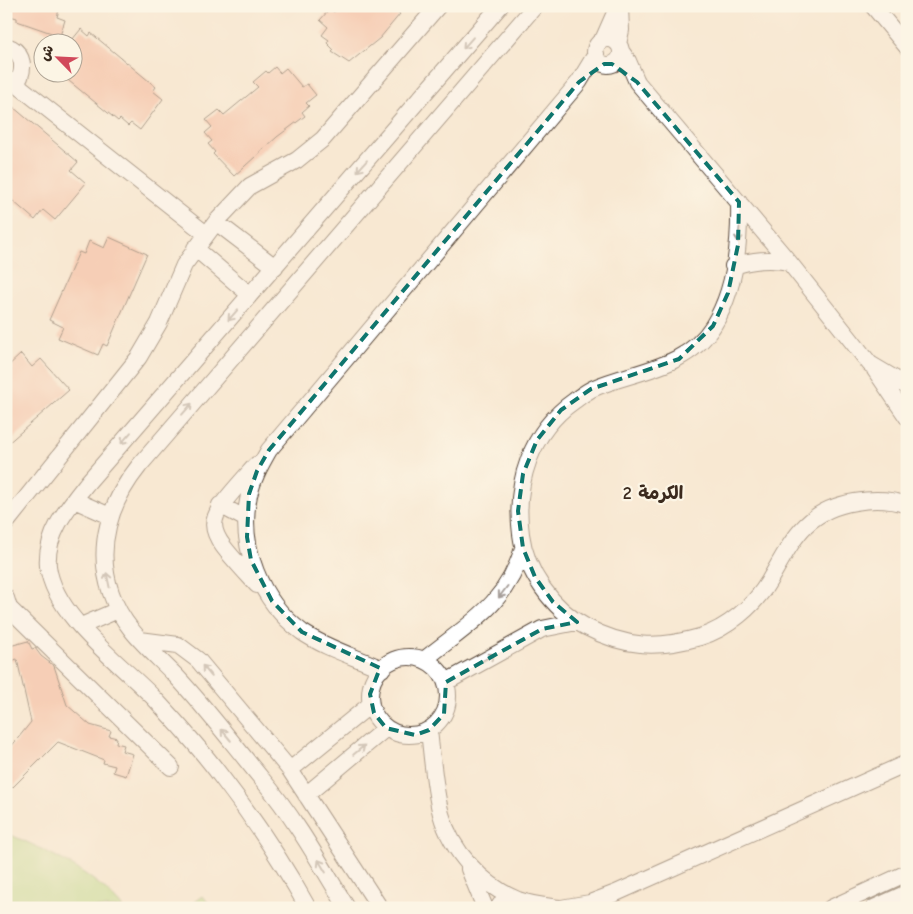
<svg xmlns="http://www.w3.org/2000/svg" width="913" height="914" viewBox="0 0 913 914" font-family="'Comic Neue','Playpen Sans Arabic',sans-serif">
<rect width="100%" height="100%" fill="#fcf5e5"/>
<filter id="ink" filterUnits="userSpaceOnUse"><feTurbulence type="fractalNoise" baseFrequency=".02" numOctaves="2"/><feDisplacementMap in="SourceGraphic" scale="10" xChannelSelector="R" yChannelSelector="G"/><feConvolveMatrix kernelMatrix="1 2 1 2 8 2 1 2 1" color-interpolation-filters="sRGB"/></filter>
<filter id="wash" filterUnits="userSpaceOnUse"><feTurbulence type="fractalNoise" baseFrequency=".0096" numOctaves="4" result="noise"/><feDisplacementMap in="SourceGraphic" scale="20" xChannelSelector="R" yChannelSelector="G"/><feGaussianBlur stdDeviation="1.12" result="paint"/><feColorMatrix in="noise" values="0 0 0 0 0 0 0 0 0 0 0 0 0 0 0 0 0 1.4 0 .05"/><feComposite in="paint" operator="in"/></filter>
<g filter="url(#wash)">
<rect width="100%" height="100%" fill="#f8e8d2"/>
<!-- green -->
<path fill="#b3d881" stroke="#778150" d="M6,833C46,850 95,873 123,908H6Z
M203,896L212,908H187Z"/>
<g id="blocks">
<!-- building -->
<path fill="#f4b094" d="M13,6H60L57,17L65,20L60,36L17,21V18L10,16Z
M338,6H391L400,14L380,38L349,63L332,52L334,50L327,43L329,40L322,35L328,27L320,20L330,9L334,12Z
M81,29L89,36L91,33L156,87L153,91L163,99L140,130L131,123L128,126L120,119L118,121L58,72H72V40Z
M275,67L280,73L286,68L302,87L307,84L316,95L306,103L309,106L302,112L305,116L277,137L234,176L213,154L215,152L208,144L212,141L205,133L212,127L206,120L219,110L224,115L258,87L253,82L266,71L268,73Z
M6,101L78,162L71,170L86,183L55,220L43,210L35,220L6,195Z
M109,237L147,254L107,346L103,344L98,355L58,338L63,327L49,320L79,252L84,254L89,241L104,248Z
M21,354L32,367L41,359L69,390L6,445V368Z
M28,641L32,649L35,648L41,656L54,666L67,705L90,725L111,731L109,736L117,738L116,743L124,745L122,751L133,754L126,776L113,772L115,766L103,763L104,760L58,742L13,787L6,781V753L31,722L17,659L9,662L6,647Z"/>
</g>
</g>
<g filter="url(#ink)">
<use href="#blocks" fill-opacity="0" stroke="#574639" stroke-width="1"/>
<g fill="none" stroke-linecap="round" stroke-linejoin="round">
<!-- minor casing -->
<g stroke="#574639" stroke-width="18">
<path id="minor" d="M873,6L907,47
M595 52a13 13 0 1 1 26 0a13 13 0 1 1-26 0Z
M603,40L618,6
M618,44L621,30L620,6
M6,46C21,50 25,64 20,77L6,87
M621,51L628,61L637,82L789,262L870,364L907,386
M15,83L206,234
M739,202C740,243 735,291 713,326C686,369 636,370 594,388C587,391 581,396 574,401C531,431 514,483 521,534C526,572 552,609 586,627C626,648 658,649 700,637C727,629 755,605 769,581C792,542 804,510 855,502C872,499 890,499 907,505
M216,222L275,267
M195,248L250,295
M733,266C753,260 769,258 789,262
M875,370L907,417
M256,465C200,528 200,522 257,585
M74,500L110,516
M220,505L246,519
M6,523L139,357L159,323L184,265L216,222L250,186L297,160L323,139L438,6
M6,598L9,608L171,767
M81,626L118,610
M140,640L178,645L198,660L290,770L380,908
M370 696a39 39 0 1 1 78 0a39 39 0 1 1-78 0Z
M424,660C468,624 506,606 523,548
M382,669C356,657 325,648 302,632C260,601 238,546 249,495C253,478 261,464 269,450L579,82L596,54
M446,682L542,629L577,622
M429,730C432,757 434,787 441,814C451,851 483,886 518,900C532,905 546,906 560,908
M290,770L371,704
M306,795L386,728
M469,869L485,908
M308,908C283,863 251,815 220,775C200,748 176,722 153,697C120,663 54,616 48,566C45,534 69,506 88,482L500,6
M347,908C320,863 295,818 261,778C233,744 206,708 176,676C151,650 123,629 111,593C95,547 110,502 139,466L535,6
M498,908L507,895
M561,908L590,903L616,893L907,763
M831,908L907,873
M874,908L907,893"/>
</g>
<!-- minor -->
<use href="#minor" stroke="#fff" stroke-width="16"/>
</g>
<!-- one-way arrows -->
<defs><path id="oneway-shaft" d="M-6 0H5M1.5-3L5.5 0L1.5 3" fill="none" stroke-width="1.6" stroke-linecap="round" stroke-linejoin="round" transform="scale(1.25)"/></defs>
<g stroke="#a79f9a">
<use href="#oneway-shaft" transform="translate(468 43) rotate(131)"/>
<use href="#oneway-shaft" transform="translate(362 166) rotate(131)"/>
<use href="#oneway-shaft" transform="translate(739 235) rotate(95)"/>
<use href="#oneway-shaft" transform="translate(233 315) rotate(131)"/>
<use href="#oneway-shaft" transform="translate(187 409) rotate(-49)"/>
<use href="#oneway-shaft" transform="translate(126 438) rotate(131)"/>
<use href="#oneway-shaft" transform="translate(108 580) rotate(-102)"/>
<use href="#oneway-shaft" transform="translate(503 592) rotate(127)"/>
<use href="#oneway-shaft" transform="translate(488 658) rotate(-30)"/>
<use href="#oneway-shaft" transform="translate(207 671) rotate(-130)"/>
<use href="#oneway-shaft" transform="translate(226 735) rotate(-130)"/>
<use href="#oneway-shaft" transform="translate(359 750) rotate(-40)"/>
<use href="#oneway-shaft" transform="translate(322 866) rotate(-121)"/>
</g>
</g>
<!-- marked area -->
<path d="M0 0H913V914H0ZM604,64H612L637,82L739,202L738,245L728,293L713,326L679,359L591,389L561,410L537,440L523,474L518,511L523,548L535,577L553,602L577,622L542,629L446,682L444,714L429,730L415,735L386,728L374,713L370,694L380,668L302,632L272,601L251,560L247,537L249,494L257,471L269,450L579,82Z" fill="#f8e8d2" fill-opacity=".55" fill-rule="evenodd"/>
<path fill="none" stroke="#0f766e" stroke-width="4" stroke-dasharray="10 6" stroke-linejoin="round" d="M604,64H612L637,82L739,202L738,245L728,293L713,326L679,359L591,389L561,410L537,440L523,474L518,511L523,548L535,577L553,602L577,622L542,629L446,682L444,714L429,730L415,735L386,728L374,713L370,694L380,668L302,632L272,601L251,560L247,537L249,494L257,471L269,450L579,82Z"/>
<g text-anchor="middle" stroke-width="4.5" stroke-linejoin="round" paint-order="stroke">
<!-- quarter labels -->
<g font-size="18" font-weight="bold" fill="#3b2a1e" stroke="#fcf5e5">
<text x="653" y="499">الكرمة 2</text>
</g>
</g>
<!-- margin -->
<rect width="913" height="914" fill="none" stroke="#fcf5e5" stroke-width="25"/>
<!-- north arrow -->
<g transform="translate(58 58) rotate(294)"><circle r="24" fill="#fcf5e5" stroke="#afa495"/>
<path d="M0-4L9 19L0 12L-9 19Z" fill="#d1495b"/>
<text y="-8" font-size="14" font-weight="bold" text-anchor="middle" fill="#3b2a1e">ش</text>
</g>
</svg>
